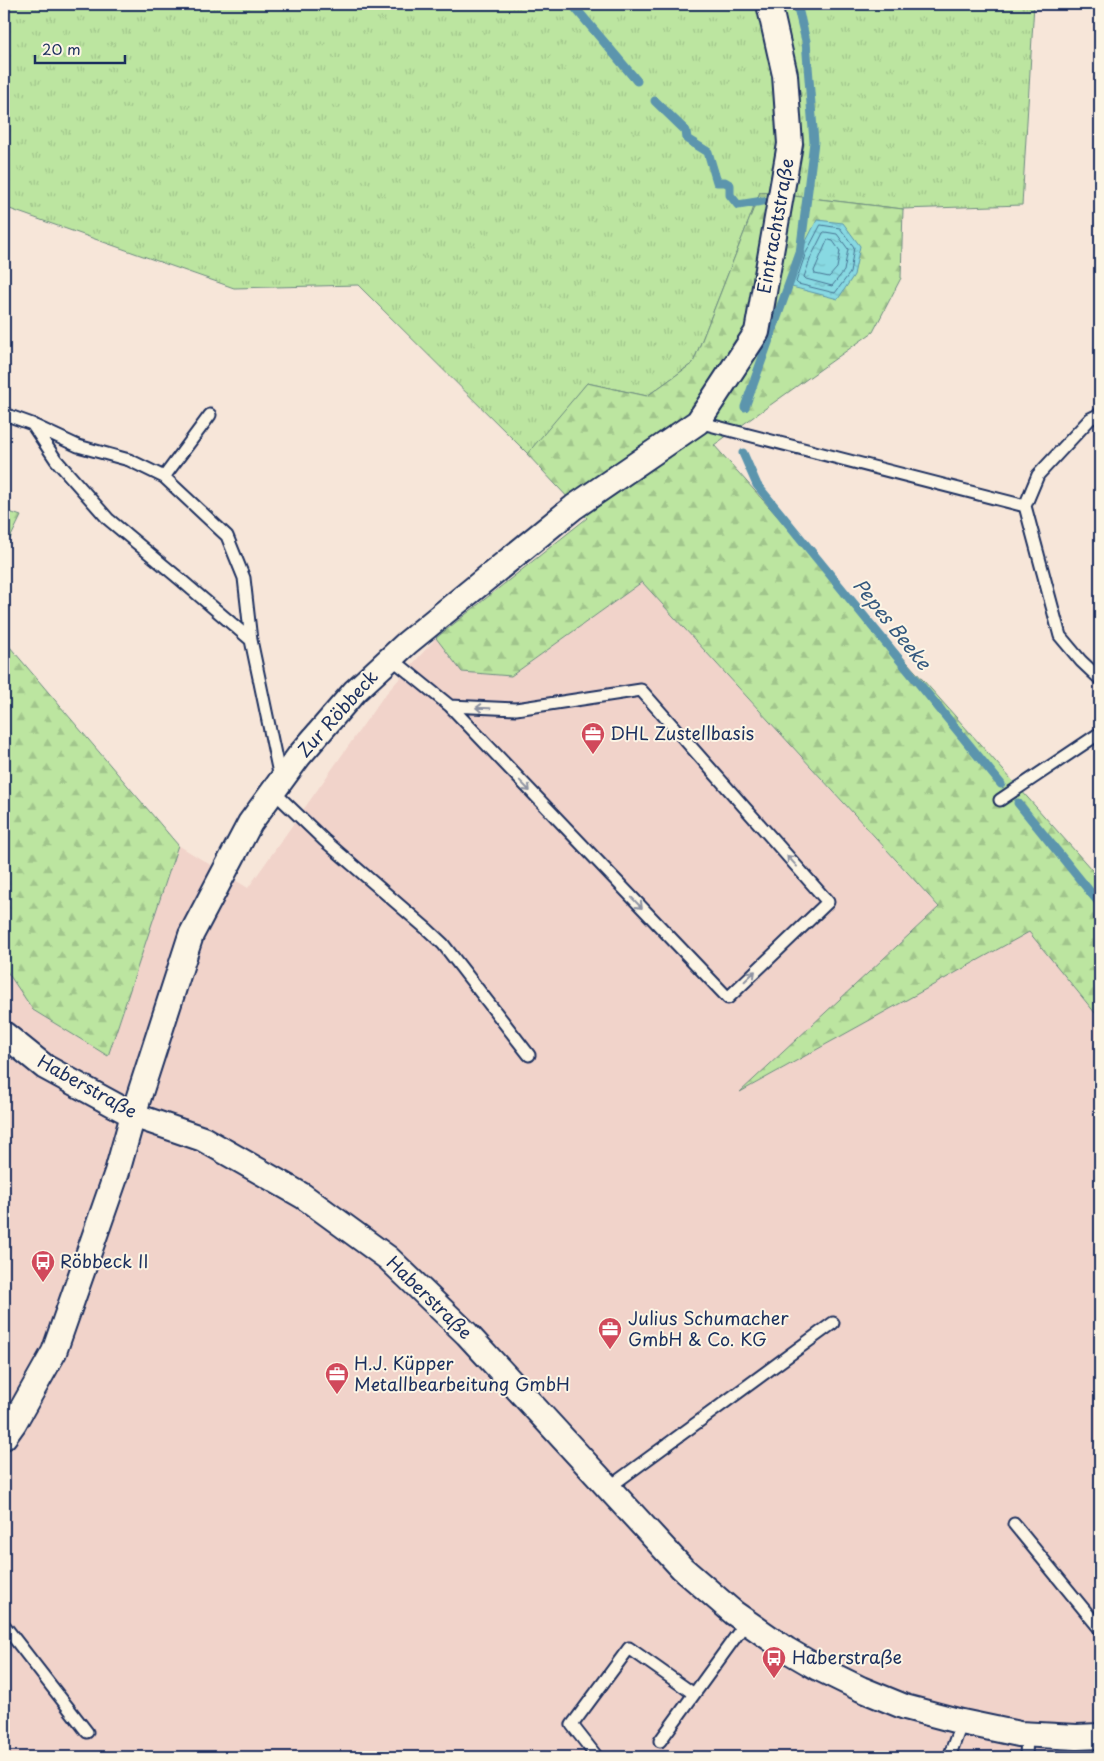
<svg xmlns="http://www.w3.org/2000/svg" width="1104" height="1761" viewBox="0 0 1104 1761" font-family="'Playpen Sans',sans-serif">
<defs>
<pattern id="grass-tufts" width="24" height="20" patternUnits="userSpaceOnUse" patternTransform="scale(1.25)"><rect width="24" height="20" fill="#bce5a0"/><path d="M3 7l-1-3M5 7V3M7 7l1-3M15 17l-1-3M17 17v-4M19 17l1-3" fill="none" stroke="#a1c58c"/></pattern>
<pattern id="forest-firs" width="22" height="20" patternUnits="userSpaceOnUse" patternTransform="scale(1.25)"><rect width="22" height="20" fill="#bce5a0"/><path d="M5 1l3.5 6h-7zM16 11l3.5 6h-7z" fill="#a1c58c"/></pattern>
<pattern id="water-ripples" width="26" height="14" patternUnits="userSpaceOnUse" patternTransform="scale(1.25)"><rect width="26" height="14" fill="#88d9e2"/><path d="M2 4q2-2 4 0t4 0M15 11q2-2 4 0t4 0" fill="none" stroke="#75bbc4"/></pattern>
</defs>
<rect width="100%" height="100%" fill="#f7e6d9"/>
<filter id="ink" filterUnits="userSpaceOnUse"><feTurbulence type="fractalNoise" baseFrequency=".02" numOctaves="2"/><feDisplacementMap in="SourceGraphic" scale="10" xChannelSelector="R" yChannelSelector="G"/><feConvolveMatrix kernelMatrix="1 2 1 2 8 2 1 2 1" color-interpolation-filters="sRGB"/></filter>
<g filter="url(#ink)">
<!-- built -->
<path fill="#f1d3ca" d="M642,582L939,908L742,1091L1029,931L1100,1019V1757H4V967L33,1010L108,1056L178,845L248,888L383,697L436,638L462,672L511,676Z"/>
<!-- grass -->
<path fill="url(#grass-tufts)" stroke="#6c8a7f" d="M4,4H1034L1022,205L903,209L760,192L693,363L647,396L587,383L529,455L358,285L234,288L4,207Z"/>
<!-- forest -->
<path fill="url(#forest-firs)" stroke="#6c8a7f" d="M760,192L903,209L901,278L873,332L714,445L1100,879V1019L1029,932L740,1092L939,907L642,582L511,676L462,672L436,638L587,518L527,454L587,383L647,396L693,363Z
M4,510L21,516L4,551Z
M4,640L178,845L108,1056L33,1010L4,967Z"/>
<!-- water -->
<path fill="url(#water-ripples)" stroke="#5c95ad" d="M817,220L843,223L860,246L854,275L838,299L788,286L800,253Z"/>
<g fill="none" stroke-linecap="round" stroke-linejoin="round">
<!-- shore -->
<path stroke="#477393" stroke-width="1" d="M821,225L840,228L854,247L850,273L835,293L798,284L796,282L805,255Z
M825,232L837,234L848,249L844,271L832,286L806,279L804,277L811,257L823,233Z
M829,240L833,241L840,251L837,268L829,277L815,274L814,271L827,241Z"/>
<!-- stream -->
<path stroke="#5c95ad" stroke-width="9" d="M572,4L637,81
M655,101L686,131L687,139L708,152L717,182H725L730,185V195L738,205L763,201
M745,407L800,253L814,142L806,41L797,4
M743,453L757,485L1001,784
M1018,803L1100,904"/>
<!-- lane casing -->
<g stroke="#1b2f5e" stroke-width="15">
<path id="lane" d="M4,414L32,424L56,460L108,519L181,580L251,640L280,778
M210,415L164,477L227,536L244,578L251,640
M698,422L1025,506L1038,475L1090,419L1100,414
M33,425L78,446L129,460L164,477
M1025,506L1060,636L1081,661L1100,679
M391,658L450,706L728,998L828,902L641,690L516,709L450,706
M273,791L324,840L428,930L443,944L529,1055
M1000,800L1100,733
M608,1488L833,1323
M1014,1524L1100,1629
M4,1625L87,1732
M660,1741L747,1621
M597,1757L572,1725L629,1648L694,1694
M949,1757L962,1722
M1026,1757L1027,1734"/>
</g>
<!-- street casing -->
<g stroke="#1b2f5e" stroke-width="28">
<path id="street" d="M4,1034L45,1067L133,1115L203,1139L303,1196L388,1258L467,1334L682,1568L734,1613L787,1650L818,1668L861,1689L905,1707L962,1722L1019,1734L1077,1737L1100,1736
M4,1437L14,1423L54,1352L117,1172L133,1115L191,935L250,823L299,756L355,691L407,643L574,507L698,422L757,332L790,144L785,75L769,4"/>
</g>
<!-- lane -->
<use href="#lane" stroke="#fcf5e5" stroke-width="11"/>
<!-- street -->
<use href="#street" stroke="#fcf5e5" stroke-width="24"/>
</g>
<!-- one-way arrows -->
<defs><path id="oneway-shaft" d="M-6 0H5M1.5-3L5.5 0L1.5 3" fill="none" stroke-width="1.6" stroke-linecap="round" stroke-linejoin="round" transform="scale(1.25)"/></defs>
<g stroke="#8c92a2">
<use href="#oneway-shaft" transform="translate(483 708) rotate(-178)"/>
<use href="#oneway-shaft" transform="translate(525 786) rotate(46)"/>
<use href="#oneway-shaft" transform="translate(792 861) rotate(-132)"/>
<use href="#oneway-shaft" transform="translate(637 903) rotate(46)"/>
<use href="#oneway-shaft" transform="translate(750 976) rotate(-44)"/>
</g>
</g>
<!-- icons -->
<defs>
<g id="office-pin" transform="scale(1.25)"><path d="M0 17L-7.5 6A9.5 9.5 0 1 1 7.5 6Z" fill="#d1495b" stroke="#fcf5e5"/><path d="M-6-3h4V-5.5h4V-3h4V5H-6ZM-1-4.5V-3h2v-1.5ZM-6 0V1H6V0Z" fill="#fff"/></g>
<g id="bus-pin" transform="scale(1.25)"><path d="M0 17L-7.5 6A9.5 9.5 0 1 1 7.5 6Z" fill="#d1495b" stroke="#fcf5e5"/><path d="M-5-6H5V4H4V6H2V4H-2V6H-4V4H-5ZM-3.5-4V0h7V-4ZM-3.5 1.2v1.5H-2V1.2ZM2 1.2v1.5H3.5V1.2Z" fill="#fff"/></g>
</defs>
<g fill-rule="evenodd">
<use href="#office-pin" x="593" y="734"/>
<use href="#bus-pin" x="43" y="1262"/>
<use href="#office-pin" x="610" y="1329"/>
<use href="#office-pin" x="337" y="1374"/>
<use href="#bus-pin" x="774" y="1658"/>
</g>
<g text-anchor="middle" stroke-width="4" stroke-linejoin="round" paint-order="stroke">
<!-- street labels -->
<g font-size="18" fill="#1b2f5e" stroke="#fcf5e5">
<text transform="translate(776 226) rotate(-80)" y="6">Eintrachtstraße</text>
<text transform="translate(338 714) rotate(-48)" y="6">Zur Röbbeck</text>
<text transform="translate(87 1087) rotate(29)" y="6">Haberstraße</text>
<text transform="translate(429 1298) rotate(44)" y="6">Haberstraße</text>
</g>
<!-- poi labels -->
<g font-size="18" fill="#1b2f5e" stroke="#fcf5e5" text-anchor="start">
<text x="610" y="740">DHL Zustellbasis</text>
<text x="60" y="1268">Röbbeck II</text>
<text x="628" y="1325">Julius Schumacher<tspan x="628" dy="21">GmbH &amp; Co. KG</tspan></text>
<text x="354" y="1370">H.J. Küpper<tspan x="354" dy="21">Metallbearbeitung GmbH</tspan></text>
<text x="792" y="1664">Haberstraße</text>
</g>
<!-- water labels -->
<g font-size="19" font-style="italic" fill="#365a7f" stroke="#fcf5e5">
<text transform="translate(892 624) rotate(51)" y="7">Pepes Beeke</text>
</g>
</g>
<!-- margin -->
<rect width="1104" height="1761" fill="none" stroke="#fcf5e5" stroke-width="20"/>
<rect x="10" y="10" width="1084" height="1741" fill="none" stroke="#1b2f5e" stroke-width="2" filter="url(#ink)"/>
<!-- scale -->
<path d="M35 55v8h90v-8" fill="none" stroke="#1b2f5e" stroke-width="2.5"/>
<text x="42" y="55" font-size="15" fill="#1b2f5e" stroke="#fcf5e5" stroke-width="4" paint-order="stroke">20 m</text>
</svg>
